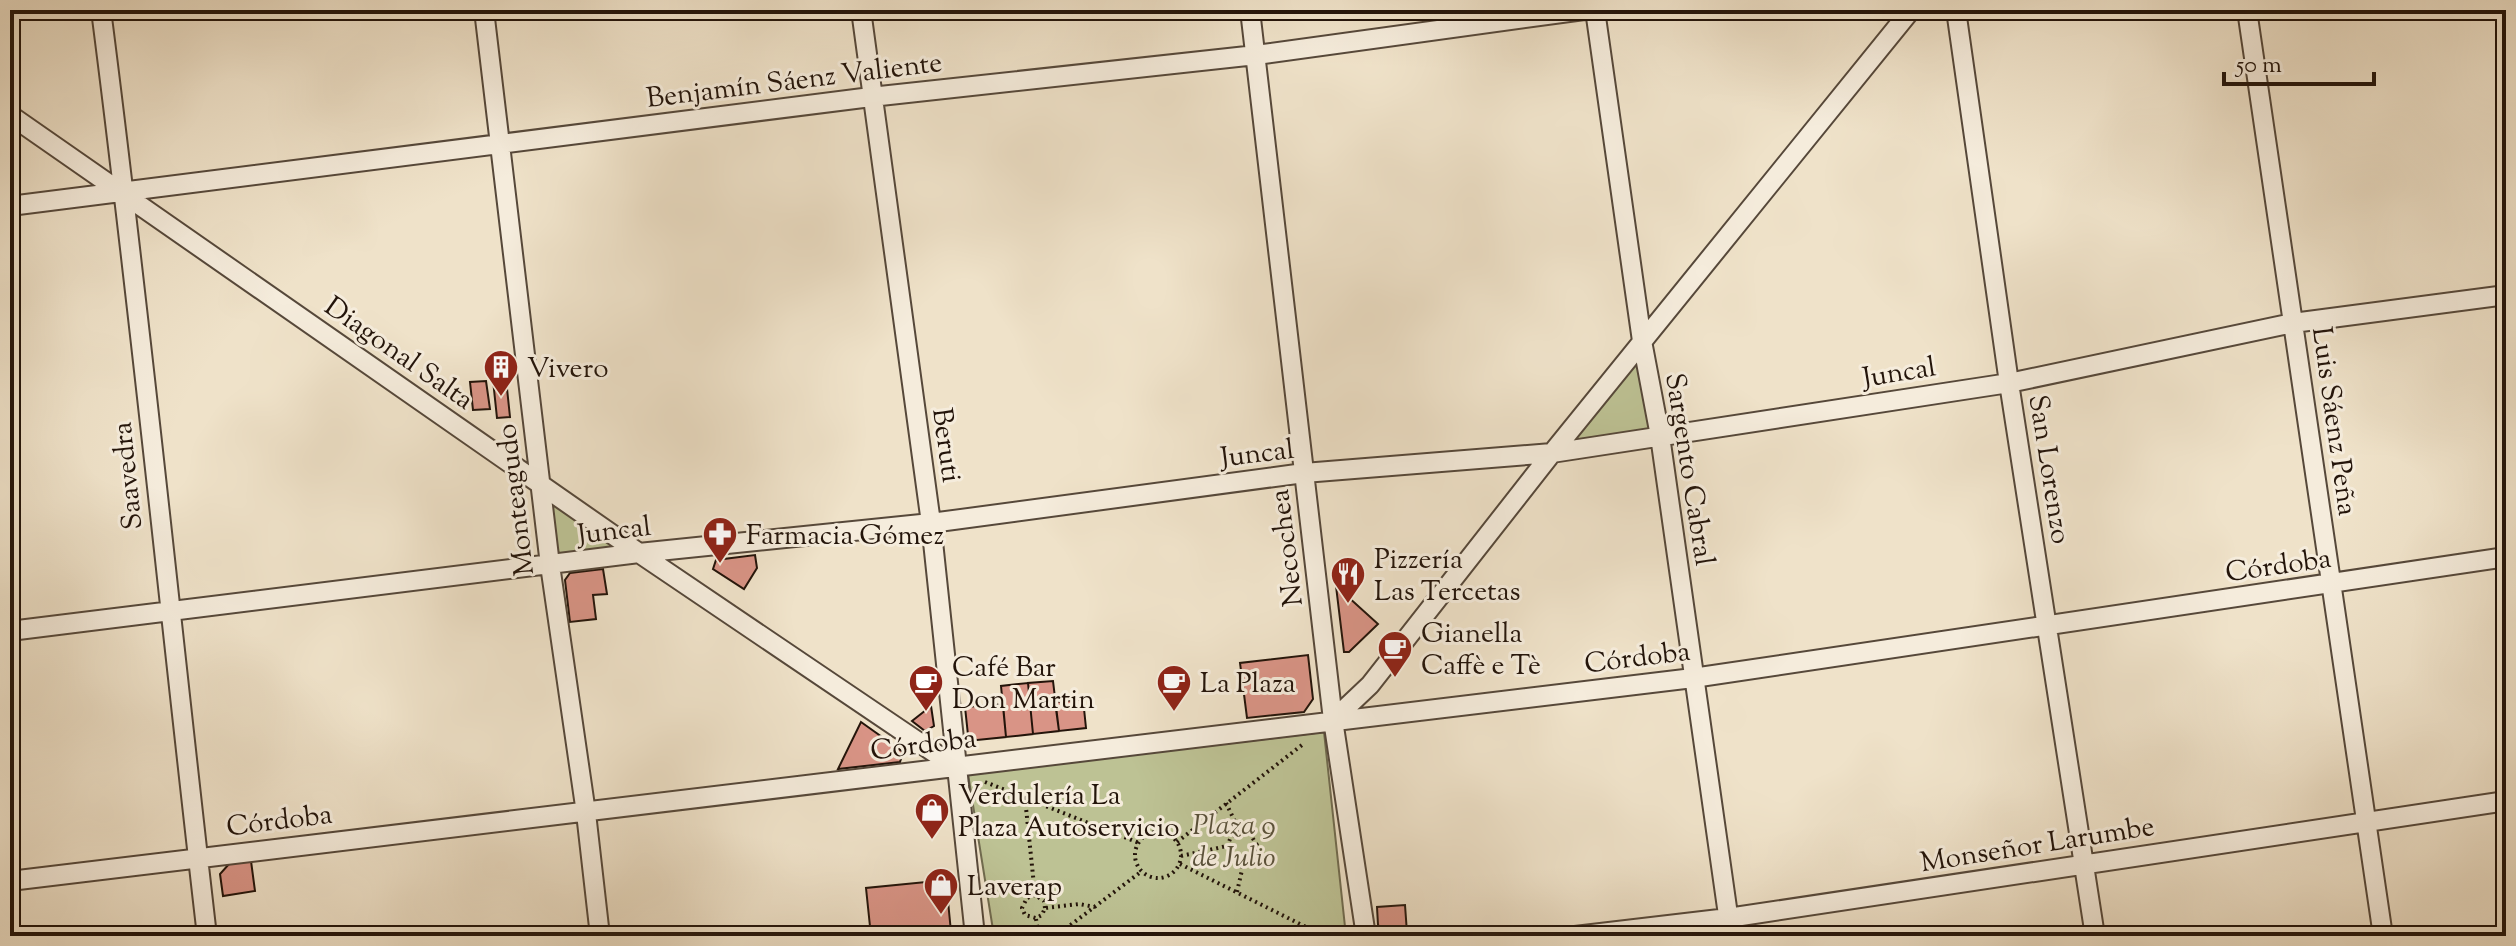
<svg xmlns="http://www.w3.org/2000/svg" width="2516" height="946" viewBox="0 0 2516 946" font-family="'Sorts Mill Goudy',serif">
<rect width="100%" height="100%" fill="#efe2c9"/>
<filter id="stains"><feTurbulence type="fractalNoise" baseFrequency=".0025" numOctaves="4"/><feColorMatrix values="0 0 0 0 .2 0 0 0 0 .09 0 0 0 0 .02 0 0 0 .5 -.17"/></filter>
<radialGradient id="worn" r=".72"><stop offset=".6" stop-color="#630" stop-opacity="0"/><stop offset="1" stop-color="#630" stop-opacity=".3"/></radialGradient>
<!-- green -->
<path fill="#bdc294" stroke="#706b4f" stroke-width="2" d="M1642,341L1660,436L1552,453Z
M541,485L639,553L550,565Z
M1324,732L1346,936H994L968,774Z"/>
<!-- building -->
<path fill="#d99486" stroke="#23140a" stroke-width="2" d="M506,379L510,417L497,418L493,380Z
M486,381L490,409L473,410L470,382Z
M755,555L757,568L744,589L713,569L716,560Z
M603,569L607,594L593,595L596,619L570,622L565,580L570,573Z
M1336,586L1378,624L1349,652H1344Z
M1308,655L1313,699L1304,712L1247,718L1240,663Z
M1053,681L1059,731L1033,734L1028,683Z
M1028,683L1033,734L1006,737L1001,686Z
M1083,699L1086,728L1059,731L1055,702Z
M1003,704L1006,737L977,740L968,735L965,707Z
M931,706L934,726L925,731L912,721Z
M861,722L903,752L900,762L838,769Z
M251,861L255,891L223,896L220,874L229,864Z
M946,880L951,932L871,936L866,888Z
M1405,905L1407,933L1392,935L1378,925L1377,907Z"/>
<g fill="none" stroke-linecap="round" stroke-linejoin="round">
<!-- street casing -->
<g stroke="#56483a" stroke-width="22">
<path id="street" d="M101,10C141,318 171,627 207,936
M484,10L550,565L586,813L600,936
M861,10L931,523L975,936
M1250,10L1333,720L1366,936
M1595,10L1642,341L1660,436L1731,936
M1956,10L2009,383L2095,936
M2247,10L2383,936
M10,115L639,553L957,768
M10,206L871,97L1256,55L1584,10
M10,631L639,553L931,523L1304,473L1552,453L2009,383L2293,323L2506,295
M1333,720L1370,685L1552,453L1911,10
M10,881L1693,678L2506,557
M1575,936L1728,918L2506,801"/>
</g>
<!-- path -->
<path stroke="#23140a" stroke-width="4" stroke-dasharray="2 4" stroke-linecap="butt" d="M985,782L1139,843
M1025,798L1035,895
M1226,803L1240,832
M1135 855a23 23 0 1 1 46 0a23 23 0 1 1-46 0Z
M1177,842L1302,745
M1181,856L1227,846
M1180,864L1322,935L1349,931
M1237,892L1244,861L1255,854L1257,845L1250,834L1240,832L1231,837L1227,846L1231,856L1244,861
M1045,908L1044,901L1035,895L1027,898L1022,908L1025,915L1036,918L1042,915L1045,908L1079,904L1095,907
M1036,919L1039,936
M1056,936L1142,871"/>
<!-- street -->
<use href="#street" stroke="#f5ecdc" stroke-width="18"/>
</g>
<!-- icons -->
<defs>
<g id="building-pin" transform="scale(1.8)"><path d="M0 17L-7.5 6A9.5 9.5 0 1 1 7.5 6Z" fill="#8f2418" stroke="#f5ecdc"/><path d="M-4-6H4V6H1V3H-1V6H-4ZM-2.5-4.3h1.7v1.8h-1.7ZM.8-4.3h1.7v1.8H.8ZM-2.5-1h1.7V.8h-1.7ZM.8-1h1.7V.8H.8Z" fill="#fff"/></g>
<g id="pharmacy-pin" transform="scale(1.8)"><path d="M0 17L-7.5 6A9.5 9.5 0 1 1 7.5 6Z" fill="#8f2418" stroke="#f5ecdc"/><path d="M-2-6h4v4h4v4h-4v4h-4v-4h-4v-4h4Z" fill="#fff"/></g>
<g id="restaurant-pin" transform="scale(1.8)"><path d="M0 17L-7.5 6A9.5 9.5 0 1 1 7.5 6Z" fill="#8f2418" stroke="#f5ecdc"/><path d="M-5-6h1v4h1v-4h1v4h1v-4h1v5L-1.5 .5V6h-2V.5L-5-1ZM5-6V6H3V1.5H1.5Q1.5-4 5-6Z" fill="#fff"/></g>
<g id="cafe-pin" transform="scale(1.8)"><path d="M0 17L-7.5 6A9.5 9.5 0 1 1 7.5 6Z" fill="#8f2418" stroke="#f5ecdc"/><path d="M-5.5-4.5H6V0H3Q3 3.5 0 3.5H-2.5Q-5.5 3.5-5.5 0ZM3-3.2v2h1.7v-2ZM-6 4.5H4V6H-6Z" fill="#fff"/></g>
<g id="shop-pin" transform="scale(1.8)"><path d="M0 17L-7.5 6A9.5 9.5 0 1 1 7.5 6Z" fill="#8f2418" stroke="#f5ecdc"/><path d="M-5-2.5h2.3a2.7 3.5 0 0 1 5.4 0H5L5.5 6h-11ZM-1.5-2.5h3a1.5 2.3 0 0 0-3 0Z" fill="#fff"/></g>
</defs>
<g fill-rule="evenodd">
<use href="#building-pin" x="501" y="367"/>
<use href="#pharmacy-pin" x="720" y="534"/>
<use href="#restaurant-pin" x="1348" y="574"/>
<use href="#cafe-pin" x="1395" y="648"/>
<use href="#cafe-pin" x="926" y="682"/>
<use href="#cafe-pin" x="1174" y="682"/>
<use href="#shop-pin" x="932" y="810"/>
<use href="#shop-pin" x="941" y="885"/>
</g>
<g text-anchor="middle" stroke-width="6" stroke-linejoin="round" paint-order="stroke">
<!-- street labels -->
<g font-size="28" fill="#23140a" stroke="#f5ecdc">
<text transform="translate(794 79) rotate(-7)" y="10">Benjamín Sáenz Valiente</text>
<text transform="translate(400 352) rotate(35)" y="10">Diagonal Salta</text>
<text transform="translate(1899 371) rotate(-9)" y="10">Juncal</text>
<text transform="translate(2336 421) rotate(82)" y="10">Luis Sáenz Peña</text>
<text transform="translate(948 445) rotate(82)" y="10">Beruti</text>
<text transform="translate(1257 452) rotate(-7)" y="10">Juncal</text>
<text transform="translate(1691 469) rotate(81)" y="10">Sargento Cabral</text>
<text transform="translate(2051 469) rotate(81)" y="10">San Lorenzo</text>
<text transform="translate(126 476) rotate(-96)" y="10">Saavedra</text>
<text transform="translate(514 500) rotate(-97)" y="10">Monteagudo</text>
<text transform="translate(614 529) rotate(-7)" y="10">Juncal</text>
<text transform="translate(1285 548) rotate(-97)" y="10">Necochea</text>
<text transform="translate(2278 564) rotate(-8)" y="10">Córdoba</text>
<text transform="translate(1637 656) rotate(-7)" y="10">Córdoba</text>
<text transform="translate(923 743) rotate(-7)" y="10">Córdoba</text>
<text transform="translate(279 819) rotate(-7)" y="10">Córdoba</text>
<text transform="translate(2037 843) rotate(-9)" y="10">Monseñor Larumbe</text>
</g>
<!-- poi labels -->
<g font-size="28" fill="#23140a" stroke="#f5ecdc" text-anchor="start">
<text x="527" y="377">Vivero</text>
<text x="746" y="544">Farmacia Gómez</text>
<text x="1374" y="568">Pizzería<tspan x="1374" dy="32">Las Tercetas</tspan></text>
<text x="1421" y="642">Gianella<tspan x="1421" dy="32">Caffè e Tè</tspan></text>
<text x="952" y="676">Café Bar<tspan x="952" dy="32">Don Martin</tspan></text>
<text x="1200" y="692">La Plaza</text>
<text x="958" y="804">Verdulería La<tspan x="958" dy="32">Plaza Autoservicio</tspan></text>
<text x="967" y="895">Laverap</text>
</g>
<!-- park labels -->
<g font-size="28" font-style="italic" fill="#59513a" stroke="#f5ecdc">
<text x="1234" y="834">Plaza 9<tspan x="1234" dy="32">de Julio</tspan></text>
</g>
</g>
<!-- margin -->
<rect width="2516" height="946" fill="none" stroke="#efe2c9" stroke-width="40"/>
<rect x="12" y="12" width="2492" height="922" fill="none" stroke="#23140a" stroke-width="4"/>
<rect x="20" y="20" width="2476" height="906" fill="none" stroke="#23140a" stroke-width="2"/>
<!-- scale -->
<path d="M2224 72v12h150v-12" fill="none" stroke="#23140a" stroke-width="4"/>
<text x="2236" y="72" font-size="24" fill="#23140a" stroke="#f5ecdc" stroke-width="6" paint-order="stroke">50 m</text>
<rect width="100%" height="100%" filter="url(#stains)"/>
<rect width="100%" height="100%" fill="url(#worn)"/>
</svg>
